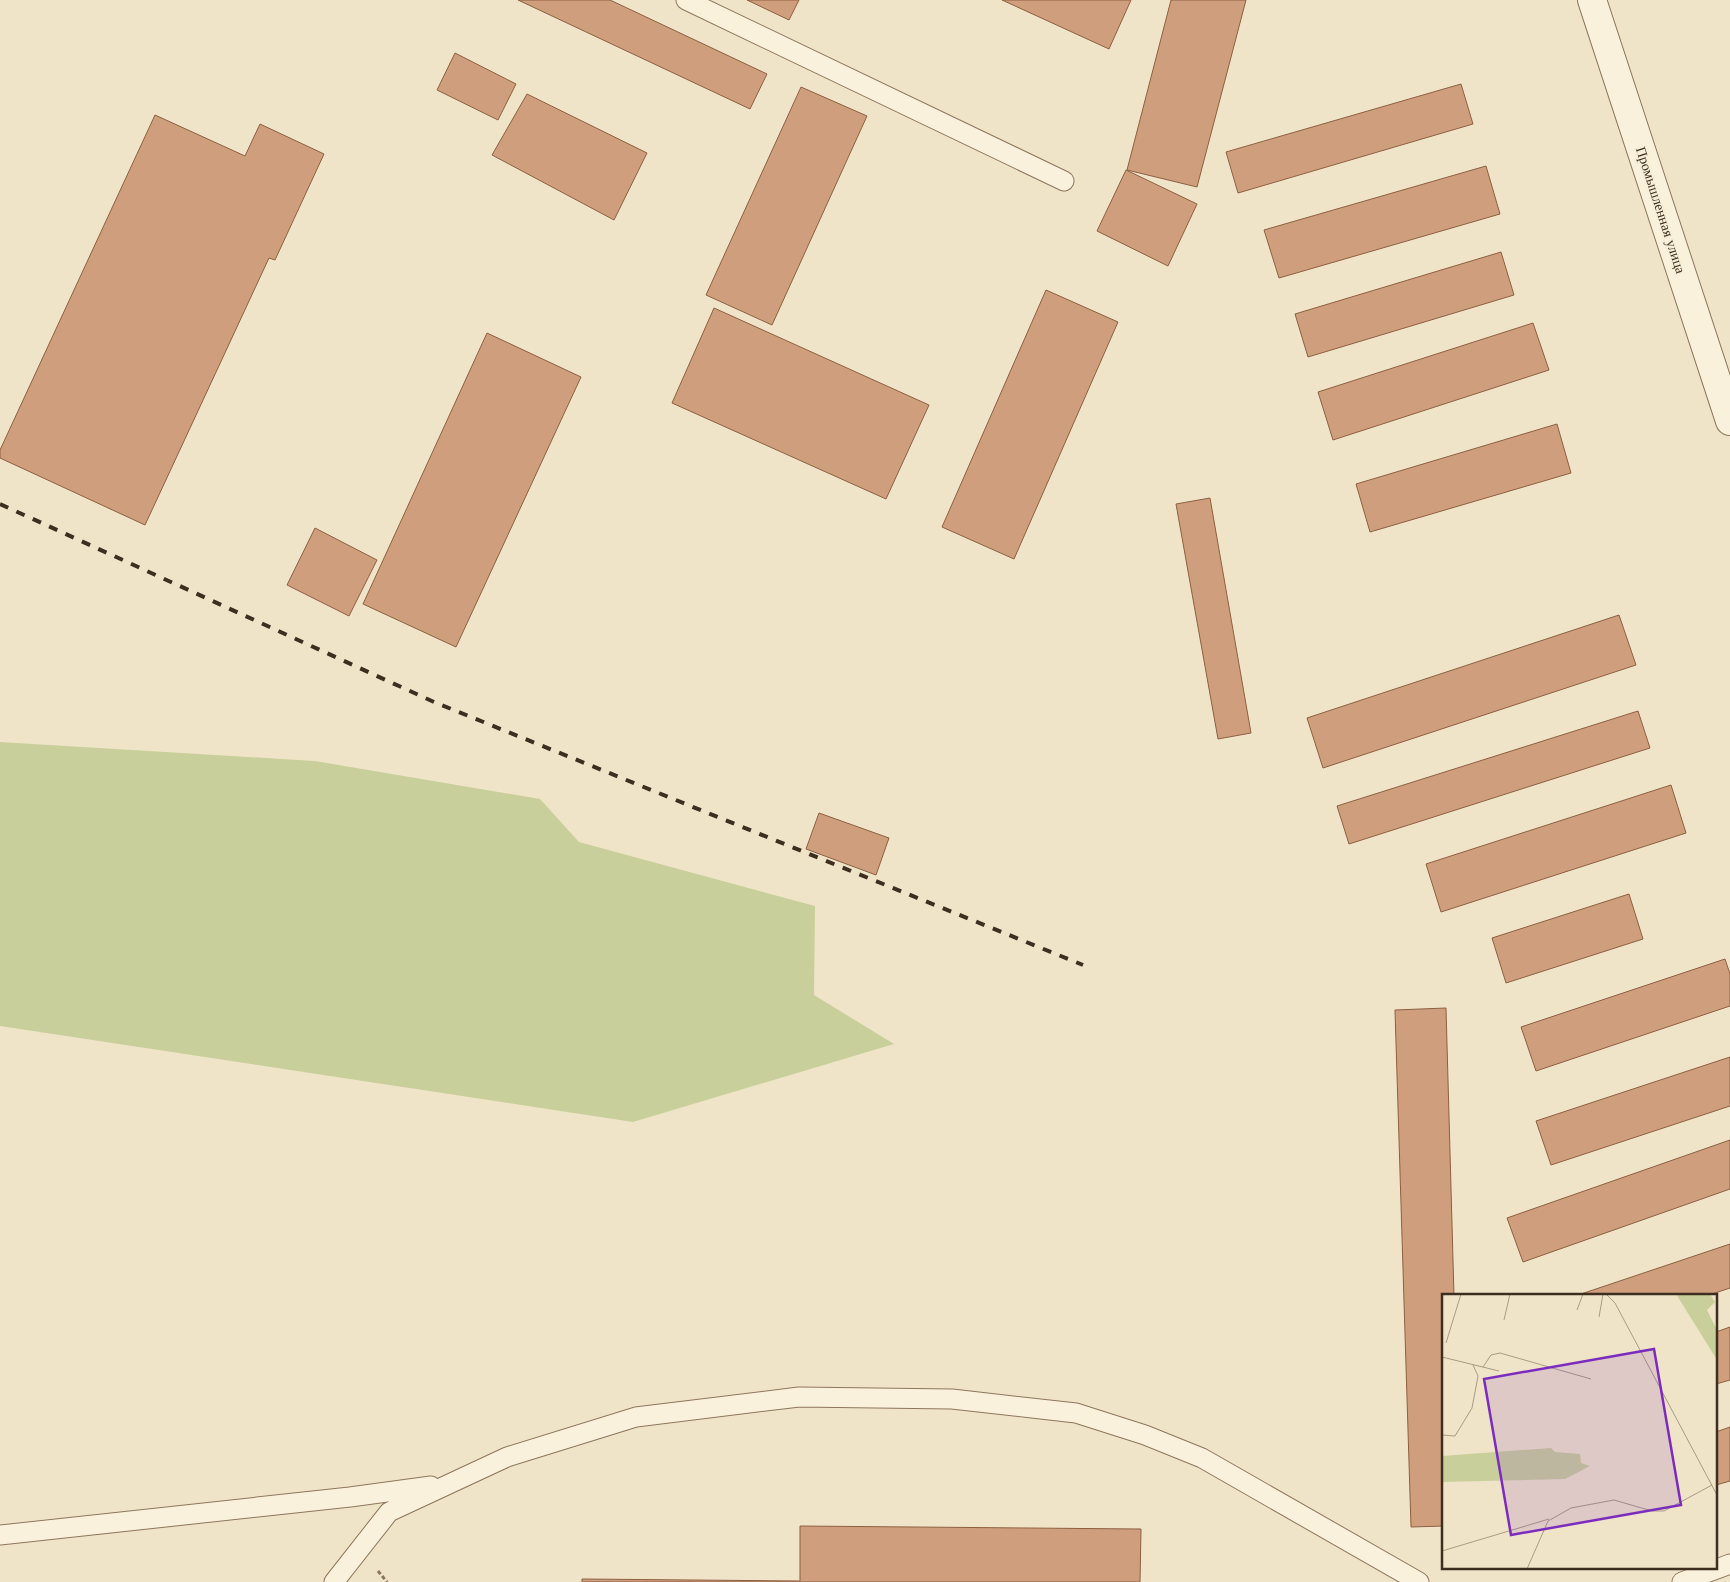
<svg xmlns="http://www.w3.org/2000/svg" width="1730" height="1582" viewBox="0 0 1730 1582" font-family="'Libre Baskerville',serif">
<rect width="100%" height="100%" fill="#f0e4c8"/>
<!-- green -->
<path fill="#c9cf9b" d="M0,742L315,761L540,799L579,842L815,906L814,995L894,1044L633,1122L0,1026Z"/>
<!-- building -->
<path fill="#cf9f7d" stroke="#8d5f41" d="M518,0H610L767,74L750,109Z
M747,0H799L789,20Z
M1002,0H1131L1109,49Z
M1171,0H1246L1197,187L1127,170Z
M455,53L516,84L498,120L437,90Z
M1461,84L1473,124L1238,193L1226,152Z
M801,87L867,116L772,325L706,295Z
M527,94L647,153L614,220L492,155Z
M155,115L245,156L260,124L324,154L275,260L269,258L145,525L0,458V450Z
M1486,166L1500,214L1279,278L1264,230Z
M1126,170L1197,204L1168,266L1097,231Z
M1501,252L1514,295L1308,357L1295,314Z
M1046,290L1118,322L1014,559L942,527Z
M714,308L929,405L886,499L672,403Z
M1533,323L1549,370L1333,440L1318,392Z
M487,333L581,377L456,647L363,604Z
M1557,424L1571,473L1370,532L1356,484Z
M1210,498L1251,733L1218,739L1176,504Z
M315,528L377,560L349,616L287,585Z
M1619,615L1636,665L1323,768L1307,718Z
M1638,711L1650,748L1349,844L1337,806Z
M1671,785L1686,833L1441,912L1426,864Z
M819,813L889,838L876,875L806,849Z
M1629,894L1643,939L1506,983L1492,938Z
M1725,959L1730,974V1006L1536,1071L1521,1027Z
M1446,1008L1454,1296H1444V1526L1411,1527L1395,1010Z
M1730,1057V1106L1551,1165L1536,1121Z
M1730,1140V1189L1523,1262L1507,1218Z
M1730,1244V1288L1706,1296H1575Z
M1730,1327V1380L1716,1384V1332Z
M1730,1427V1481L1716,1485V1432Z
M800,1526L1141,1529L1140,1582H582V1579L800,1581Z"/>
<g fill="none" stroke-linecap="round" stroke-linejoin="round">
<!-- lane casing -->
<g stroke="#8d765c" stroke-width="21">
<path id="lane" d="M686,0L1064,181
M0,1535L350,1497L431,1486
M334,1582L389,1512L507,1457L636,1417L799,1397L952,1399L1076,1413L1145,1435L1202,1458L1419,1582
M1682,1582L1730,1564"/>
</g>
<!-- street casing -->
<g stroke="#8d765c" stroke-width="30">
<path id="street" d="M1592,0L1730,421"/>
</g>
<!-- path -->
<path stroke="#8d765c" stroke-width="3" stroke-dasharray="4 2.5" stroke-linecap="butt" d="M378,1571L387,1582"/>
<!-- lane -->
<use href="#lane" stroke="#faf1dc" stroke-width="19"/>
<!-- street -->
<use href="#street" stroke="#faf1dc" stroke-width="28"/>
<!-- rail -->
<path stroke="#3d2e20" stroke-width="4" stroke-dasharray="9 9" stroke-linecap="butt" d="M0,504L434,702L1083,965"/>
</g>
<g text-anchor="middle" stroke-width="4" stroke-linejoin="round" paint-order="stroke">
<!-- street labels -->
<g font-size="14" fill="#3d2e20" stroke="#f7eed8">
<text transform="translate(1661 210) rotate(72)" y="5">Промышленная улица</text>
</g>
</g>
<!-- overview -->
<g transform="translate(1442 1294)">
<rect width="275" height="275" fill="#f0e4c8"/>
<path d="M234,0H268L273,8L265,16L275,36V66ZM109,154L113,158L138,160L139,169L148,172L123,185L0,188V162Z" fill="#c9cf9b"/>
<path fill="none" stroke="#a89b85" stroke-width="1" d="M164,0L173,9L275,201M135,16L141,0M157,23L161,0M62,26L68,0M4,49L19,0M0,63L57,77M41,73L49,61L58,59L149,85M0,141L13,142L30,114L36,82L31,71M0,257L107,225M85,275L106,227L129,214L172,206L210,217H222L270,191"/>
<path fill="#7b2cbf" fill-opacity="0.15" stroke="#7b2cbf" stroke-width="2.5" d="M212,55L239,211L69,241L42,85Z"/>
<rect width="275" height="275" fill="none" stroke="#3d2e20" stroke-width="2.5"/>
</g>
</svg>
